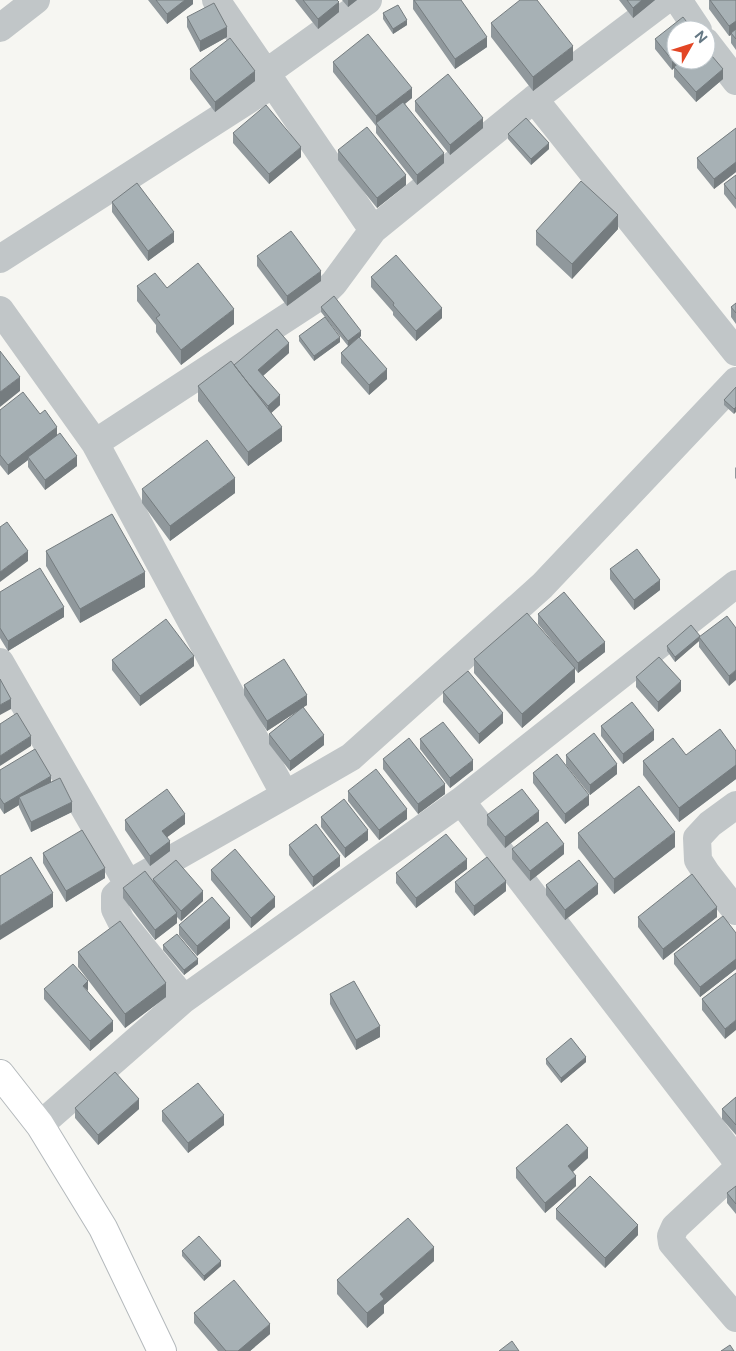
<svg xmlns="http://www.w3.org/2000/svg" width="736" height="1351" viewBox="0 0 736 1351" font-family="'Public Sans',sans-serif">
<rect width="100%" height="100%" fill="#f6f6f2"/>
<g fill="none" stroke-linecap="round" stroke-linejoin="round">
<!-- major casing -->
<g stroke="#b4b9bc" stroke-width="30">
<path id="major" d="M0,1074L40,1125L103,1228L162,1351"/>
</g>
<!-- minor -->
<path stroke="#c1c6c8" stroke-width="28" d="M216,0L373,230
M678,0L698,30
M0,28L36,0
M706,42L736,81
M266,73L368,0
M534,99L736,352
M0,259L273,84
M0,310L95,443
M0,662L128,884
M285,795L351,757L542,586L736,381
M461,801L736,584
M736,805L710,824L697,838L698,860L707,874L736,911
M184,999L121,921L115,909V896L128,884L285,795L95,443L323,294L334,283L373,230L534,99L665,0
M40,1125L184,999L461,801L736,1160
M736,1170L675,1227L671,1236L672,1243L736,1318"/>
<!-- major -->
<use href="#major" stroke="#fff" stroke-width="28"/>
</g>
<!-- wall -->
<path fill="#90989c" d="M148,0H193V4L167,24Z
M295,0H337L339,12L318,29Z
M342,0H357L348,7Z
M413,0H461L487,47L455,69L413,9Z
M619,0H655L633,18Z
M709,0H736V50L731,43V35L729,36L709,9Z
M383,13L407,25L393,34L383,19Z
M187,17L227,37L200,52L187,27Z
M491,23L573,60L533,91L491,37Z
M676,30L723,79L696,102L674,77V68L672,70L655,49V39Z
M333,62L412,98L405,104L444,163L417,185L376,133V126L333,72Z
M190,69L255,81L215,112L190,79Z
M415,101L483,128L450,155L415,111Z
M736,128V172L714,189L697,168V158Z
M233,133L301,157L269,184L233,143Z
M508,134L549,149L531,165L508,139Z
M338,150L406,185L377,208L338,160Z
M736,175V209L724,194V184Z
M112,202L174,242L148,261L112,212Z
M618,229L572,279L536,245V231Z
M257,256L321,281L287,306L257,266Z
M371,277L442,318L416,341L393,315V312L371,287Z
M137,286L167,288L234,324L181,365L156,332V325L137,301Z
M736,303V324L731,317V307Z
M321,307L361,336L359,338L387,379L369,395L341,363V353L348,346L321,312Z
M299,336L340,342L314,361L299,341Z
M289,353L263,376L280,405L271,413L282,441L248,466L198,401V386L234,365Z
M736,387L734,414L724,405V400Z
M0,410L40,414L57,435L77,466L45,490L28,467V460L8,475L0,465Z
M736,467V479L735,478V468Z
M142,489L235,493L170,541L142,503Z
M46,551L145,587L80,623L46,566Z
M610,569L660,590L634,610L610,579Z
M0,592L64,617L8,651L0,638Z
M538,614L605,652L578,673L575,669V682L522,728L474,673V659L562,653L538,624Z
M736,628L729,686L699,647V641L675,662L667,651V646Z
M112,660L194,666L140,706L112,670Z
M636,677L681,691L658,712L636,687Z
M244,685L307,705L303,707L324,745L290,771L269,744V734L301,709L267,731L244,695Z
M443,692L503,723L479,744L443,702Z
M601,726L654,740L623,764L601,736Z
M420,739L473,770L450,788L420,749Z
M736,751V779L679,822L643,775V761L686,755Z
M566,755L617,774L590,795L566,765Z
M383,759L445,794L418,814L383,769Z
M0,770L51,782L72,812L31,832L19,807V805L4,814L0,808Z
M533,773L589,805L565,824L533,783Z
M348,791L407,819L379,840L348,801Z
M487,815L539,821L505,848L487,825Z
M321,817L368,840L345,858L321,827Z
M125,820L185,824L167,837L170,851L150,866L125,830Z
M578,833L675,847L614,894L578,848Z
M289,845L340,866L313,887L289,855Z
M512,849L564,854L530,881L512,859Z
M43,853L105,878L66,902L43,863Z
M467,869L416,908L396,883V873Z
M211,870L275,907L251,928L211,880Z
M153,879L203,901L181,921L177,917V923L155,940L123,898V888L153,881Z
M455,882L506,891L474,916L455,892Z
M546,885L598,894L565,920L546,895Z
M638,917H717L663,960L638,927Z
M179,925L230,928L197,956L179,935Z
M736,933V969L700,997L674,964V954Z
M163,945L198,964L184,975L163,950Z
M78,952L166,997L125,1028L78,967Z
M736,973L725,1039L702,1010V999Z
M44,989L88,992L113,1031L90,1051L44,999Z
M330,994L380,1037L356,1050L330,1004Z
M546,1059L586,1062L561,1083L546,1064Z
M736,1097V1135L722,1119V1109Z
M75,1108L139,1109L98,1145L75,1118Z
M162,1111L224,1125L188,1153L162,1121Z
M588,1158L573,1172L576,1186L545,1213L516,1178V1168Z
M736,1186V1214L727,1203V1193Z
M556,1209L638,1235L605,1268L556,1219Z
M182,1251L221,1266L204,1281L182,1256Z
M434,1261L384,1305V1313L367,1328L337,1294V1280Z
M194,1313L270,1334L250,1351H218L194,1323Z"/>
<!-- shaded-wall -->
<path fill="#757c7f" d="M185,0H193V4L167,24V14Z
M348,0H357L348,7Z
M642,0H655L633,18V8Z
M339,2V12L318,29V19Z
M407,20V25L393,34V29Z
M736,21V31L731,33V35L729,36V26Z
M227,27V37L200,52V41Z
M487,37V47L455,69V59Z
M573,46V60L533,91V77Z
M676,57V60H685L674,67V68L672,70V60Z
M723,69V79L696,102V92Z
M255,71V81L215,112V102Z
M412,88V98L378,125L376,123V126V116Z
M483,118V128L450,155V145Z
M549,143V149L531,165V159Z
M301,147V157L269,184V174Z
M444,153V163L417,185V175Z
M736,162V172L714,189V179Z
M406,175V185L377,208V198Z
M618,215V229L572,279V264Z
M174,232V242L148,261V251Z
M321,271V281L287,306V296Z
M442,308V318L416,341V331Z
M234,309V324L181,365V350Z
M361,331V336L348,346V341Z
M340,337V342L314,361V356Z
M289,343V353L258,380V370Z
M387,369V379L369,395V385Z
M20,377V391L0,407V392Z
M280,395V405L268,416V406Z
M736,407V412L734,414V409Z
M57,427V437L28,457V460L8,475V465Z
M282,427V441L248,466V452Z
M77,456V466L45,490V480Z
M235,478V493L170,541V526Z
M28,551V561L0,582V572Z
M145,572V587L80,623V609Z
M660,580V590L634,610V600Z
M64,607V617L8,651V641Z
M700,636L699,641L675,662V657Z
M605,642V652L578,673V663Z
M194,656V666L140,706V696Z
M575,668V682L522,728V714Z
M736,670V680L729,686V676Z
M681,681V691L658,712V702Z
M307,695V705L267,731V721Z
M11,699V709L0,715V705Z
M503,713V723L479,744V734Z
M654,730V740L623,764V754Z
M324,735V745L290,771V761Z
M31,736V746L0,766V756Z
M473,760V770L450,788V778Z
M617,764V774L590,795V785Z
M736,765V779L679,822V808Z
M51,776V786L19,797V805L4,814V804Z
M445,784V794L418,814V804Z
M589,795V805L565,824V814Z
M72,802V812L31,832V822Z
M407,809V819L379,840V830Z
M539,811V821L505,848V837Z
M185,814V824L162,841V831Z
M368,830V840L345,858V848Z
M675,832V847L614,894V879Z
M170,841V851L150,866V856Z
M564,844V854L530,881V871Z
M340,856V866L313,887V877Z
M467,859V869L416,908V898Z
M105,868V878L66,902V891Z
M506,881V891L474,916V906Z
M598,884V894L565,920V910Z
M203,891V901L181,921V911Z
M53,893V907L0,940V926Z
M275,897V907L251,928V918Z
M717,907V917L663,960V949Z
M177,913V923L155,940V930Z
M230,918V928L197,956V946Z
M198,959V964L184,975V970Z
M736,959V969L700,997V987Z
M88,981V991L83,986Z
M166,983V997L125,1028V1014Z
M736,1020V1030L725,1039V1029Z
M113,1021V1031L90,1051V1041Z
M380,1026V1037L356,1050V1040Z
M586,1057V1062L561,1083V1078Z
M139,1099V1109L98,1145V1135Z
M224,1115V1125L188,1153V1143Z
M588,1148V1158L568,1176V1166Z
M576,1176V1186L545,1213V1203Z
M638,1225V1235L605,1268V1258Z
M434,1247V1261L384,1305V1313L367,1328V1313L380,1294Z
M221,1261V1266L204,1281V1276Z
M270,1324V1334L250,1351H238Z"/>
<!-- building -->
<path fill="#a7b1b5" stroke="#757c7f" d="M156,0H185L167,14Z
M303,0H337L339,2L318,19Z
M414,0H461L487,37L455,59Z
M520,0H537L573,46L533,77L491,23Z
M627,0H642L633,8Z
M710,0H736V21L729,26Z
M214,3L227,27L200,41L187,17Z
M398,5L407,20L393,29L383,13Z
M683,17L693,30H676V57L672,60L655,39Z
M736,29V39L731,33Z
M368,34L412,88L376,116L333,62Z
M230,38L255,71L215,102L190,69Z
M706,49L723,69L696,92L674,67L682,60H706Z
M448,74L483,118L450,145L415,101Z
M403,102L444,153L417,175L376,123Z
M266,105L301,147L269,174L233,133Z
M526,118L549,143L531,159L508,134Z
M367,127L406,175L377,198L338,150Z
M736,128V162L714,179L697,158Z
M736,175V199L724,184Z
M581,181L618,215L572,264L536,231Z
M137,183L174,232L148,251L112,202Z
M291,231L321,271L287,296L257,256Z
M396,255L442,308L416,331L393,305L394,303L371,277Z
M198,263L234,309L181,350L156,318L160,315L137,286L155,273L167,288Z
M334,296L361,331L348,341L321,307Z
M736,303V313L731,307Z
M325,317L340,337L314,356L299,336Z
M277,329L289,343L258,370L280,395L268,406L248,383L234,365Z
M359,337L387,369L369,385L341,353Z
M0,351L20,377L0,392Z
M231,361L282,427L248,452L198,386Z
M736,387V407L734,409L724,400Z
M23,392L40,414L45,410L57,427L8,465L0,455V410Z
M60,433L77,456L45,480L28,457Z
M207,440L235,478L170,526L142,489Z
M112,514L145,572L80,609L46,551Z
M7,522L28,551L0,572V527Z
M637,549L660,580L634,600L610,569Z
M40,568L64,607L8,641L0,628V592Z
M564,592L605,642L578,663L538,614Z
M527,613L575,668L522,714L474,659Z
M727,616L736,628V670L729,676L699,637Z
M166,619L194,656L140,696L112,660Z
M691,625L700,636L675,657L667,646Z
M659,657L681,681L658,702L636,677Z
M284,659L307,695L267,721L244,685Z
M468,671L503,713L479,734L443,692Z
M0,679L11,699L0,705Z
M632,702L654,730L623,754L601,726Z
M303,707L324,735L290,761L269,734Z
M17,713L31,736L0,756V724Z
M443,722L473,760L450,778L420,739Z
M720,729L736,751V765L679,808L643,761L673,738L686,755Z
M594,733L617,764L590,785L566,755Z
M409,738L445,784L418,804L383,759Z
M35,749L51,776L4,804L0,798V770Z
M557,754L589,795L565,814L533,773Z
M376,769L407,809L379,830L348,791Z
M60,778L72,802L31,822L19,797Z
M639,786L675,832L614,879L578,833Z
M167,789L185,814L162,831L170,841L150,856L125,820Z
M522,789L539,811L505,837L487,815Z
M344,799L368,830L345,848L321,817Z
M547,822L564,844L530,871L512,849Z
M316,824L340,856L313,877L289,845Z
M82,830L105,868L66,891L43,853Z
M446,834L467,859L416,898L396,873Z
M235,849L275,897L251,918L211,870Z
M31,857L53,893L0,926V876Z
M487,857L506,881L474,906L455,882Z
M176,860L203,891L181,911L153,879Z
M579,860L598,884L565,910L546,885Z
M145,871L177,913L155,930L123,888Z
M692,874L717,907L663,949L638,917Z
M212,897L230,918L197,946L179,925Z
M723,916L736,933V959L700,987L674,954Z
M120,921L166,983L125,1014L78,952Z
M177,934L198,959L184,970L163,945Z
M73,964L88,981L83,986L113,1021L90,1041L44,989Z
M736,973V1020L725,1029L702,999Z
M354,981L380,1026L356,1040L330,994Z
M571,1038L586,1057L561,1078L546,1059Z
M115,1072L139,1099L98,1135L75,1108Z
M198,1083L224,1115L188,1143L162,1111Z
M736,1097V1125L722,1109Z
M567,1124L588,1148L568,1166L576,1176L545,1203L516,1168Z
M590,1176L638,1225L605,1258L556,1209Z
M736,1186V1204L727,1193Z
M408,1218L434,1247L380,1294L384,1299L367,1313L337,1280Z
M199,1236L221,1261L204,1276L182,1251Z
M234,1280L270,1324L238,1351H226L194,1313Z
M512,1341L519,1351H499Z
M730,1345L734,1351H721Z"/>
<!-- north arrow -->
<g transform="translate(691 45) rotate(51)"><circle r="24" fill="#ffffff" stroke="#c1c9ce"/>
<path d="M0-4L9 19L0 12L-9 19Z" fill="#e34625"/>
<text y="-8" font-size="14" font-weight="bold" text-anchor="middle" fill="#657884">N</text>
</g>
</svg>
